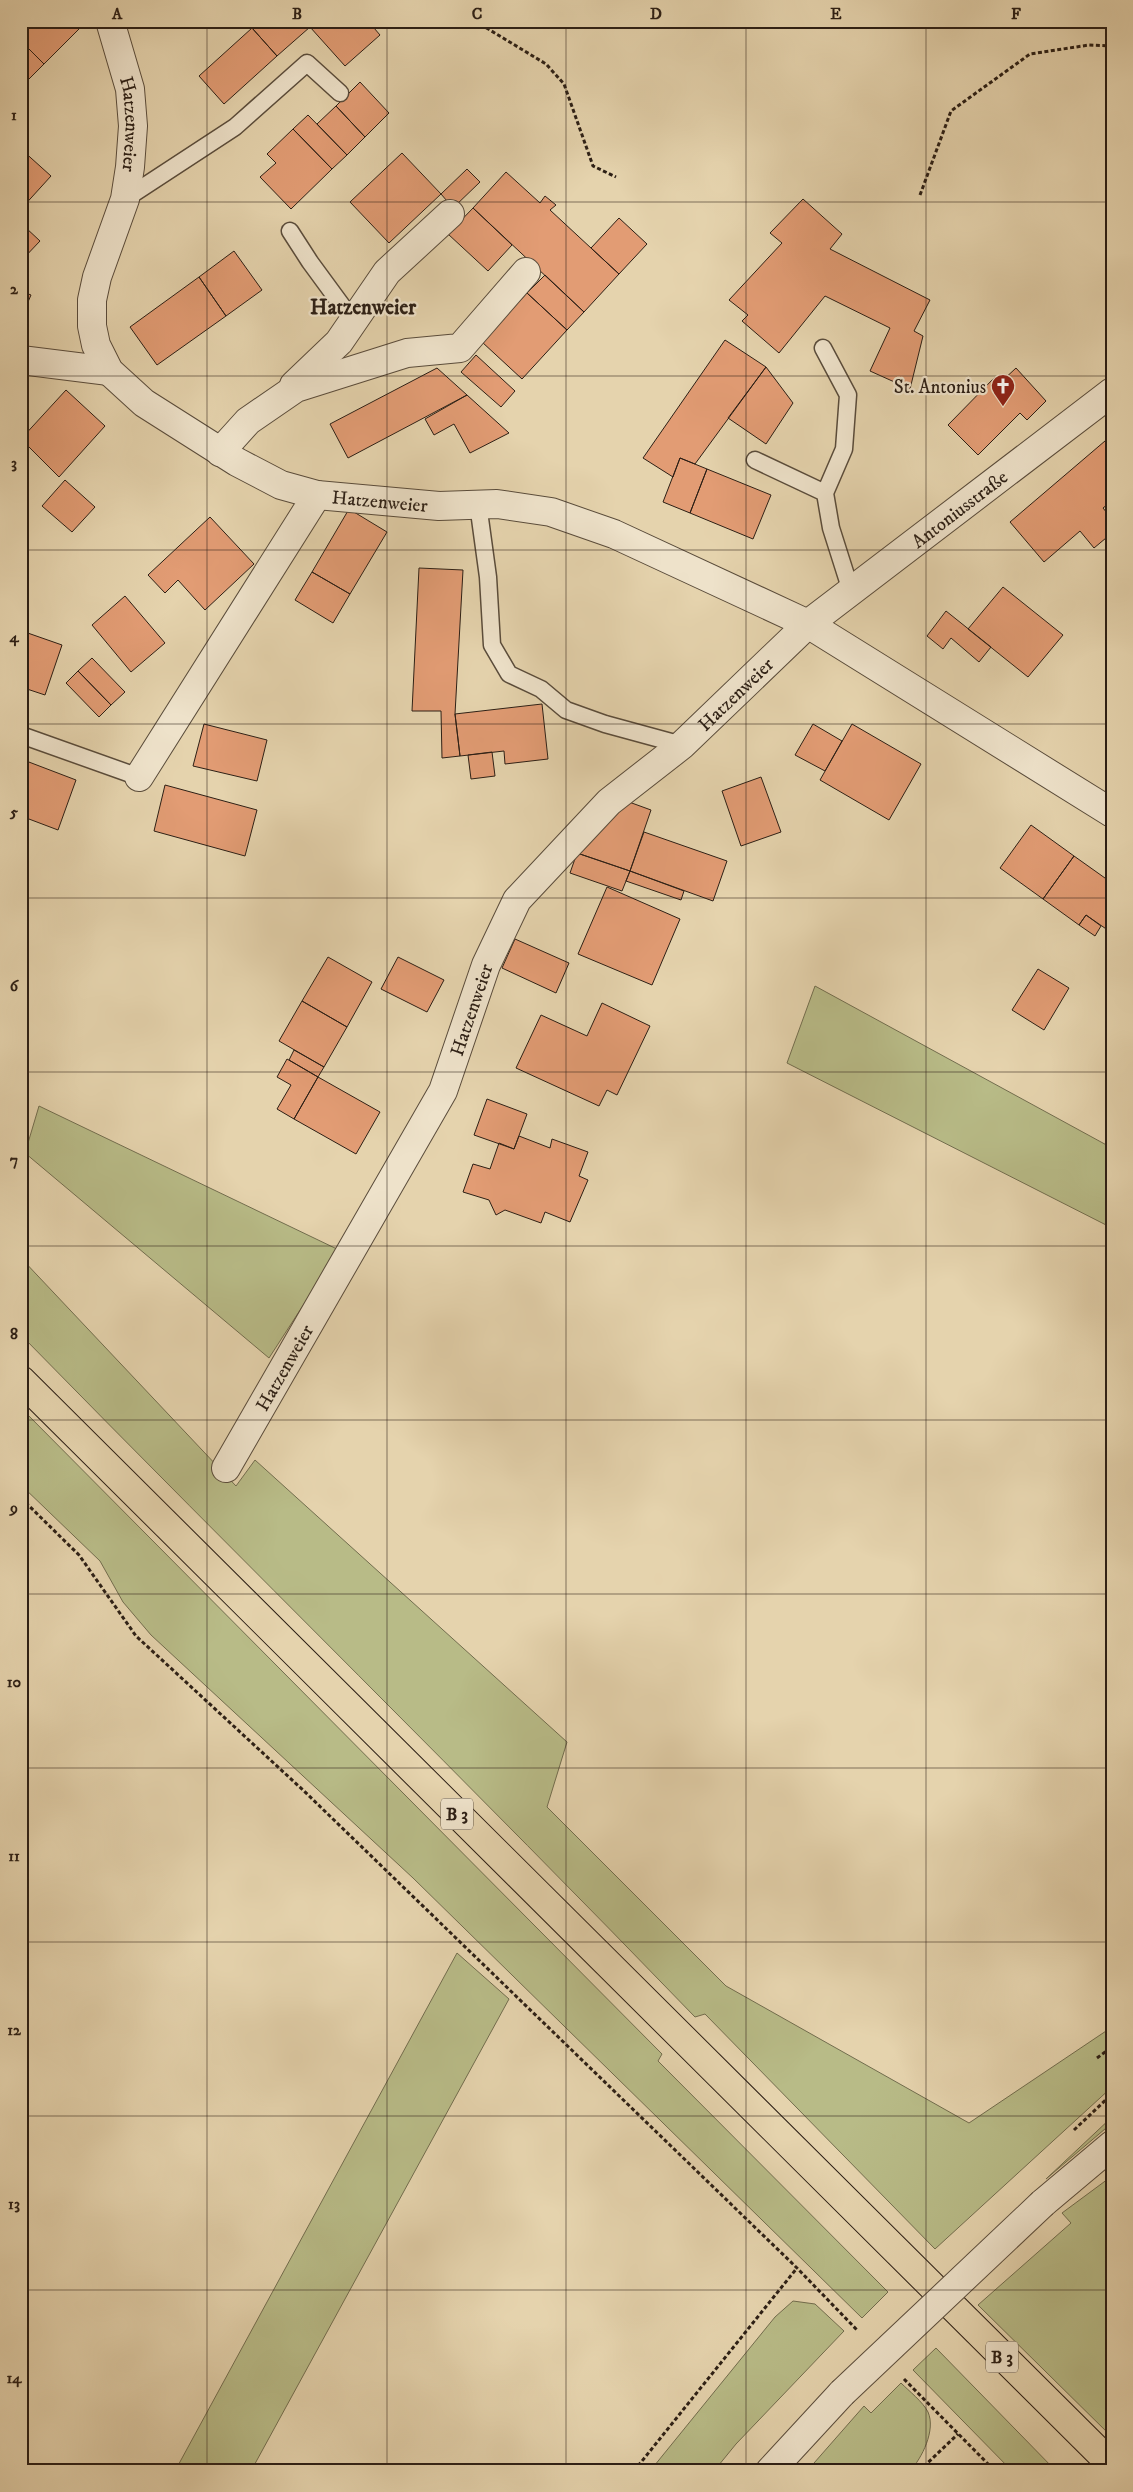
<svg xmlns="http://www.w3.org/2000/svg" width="1133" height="2492" viewBox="0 0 1133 2492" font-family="'IM FELL DW Pica',serif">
<rect width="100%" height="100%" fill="#e5d3ad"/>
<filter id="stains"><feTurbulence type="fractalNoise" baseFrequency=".004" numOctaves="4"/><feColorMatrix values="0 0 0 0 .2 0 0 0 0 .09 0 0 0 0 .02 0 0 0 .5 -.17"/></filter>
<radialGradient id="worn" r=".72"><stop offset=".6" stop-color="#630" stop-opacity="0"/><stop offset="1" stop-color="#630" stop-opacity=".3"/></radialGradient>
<!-- green -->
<path fill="#b8bb87" stroke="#726d4e" d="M815,986L1112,1148V1228L787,1063Z
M39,1106L339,1250L269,1358L25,1153Z
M21,1258L236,1486L255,1460L567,1742L547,1807L726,1986L969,2123L1112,2027V2087L935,2249L705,2014L695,2017C473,1787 244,1563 21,1335Z
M21,1408L662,2054L658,2061L888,2292L862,2318L413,1878L151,1635L123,1602L100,1561L21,1485Z
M457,1953L509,1999L251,2471H175Z
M1112,2117V2123L1046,2179Z
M1112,2176V2437L978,2305L1071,2223L1062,2213Z
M793,2301L815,2304L844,2331L736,2444L714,2471H650L775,2317Z
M936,2348L1056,2471H1012L913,2370Z
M901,2383C909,2391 923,2402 928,2412C936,2430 922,2458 910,2471H807L864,2406L871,2413Z"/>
<!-- building -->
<path fill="#e29c74" stroke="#2c1f15" d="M22,21H72L80,28L44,64L21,41Z
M259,21H305L310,27L277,56L252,28Z
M316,21H368L380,35L345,66L310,27Z
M252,28L277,56L224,104L199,76Z
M21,41L44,64L21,87Z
M360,82L389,113L365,137L336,106Z
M336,106L365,137L347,155L317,124Z
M308,115L347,155L332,169L293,129Z
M293,129L332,169L291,209L260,177L276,163L267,154Z
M21,149L51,176L21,209Z
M402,153L441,194L389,243L350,202Z
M467,169L480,182L453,208L441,194Z
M506,172L540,203L545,196L556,205L550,210L619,274L584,312L473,208Z
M803,199L842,234L830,249L930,300L914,331L923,336L910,389L870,371L890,328L825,296L779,353L742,321L748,315L729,300L782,243L770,233Z
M473,208L512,245L488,271L448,234Z
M619,218L647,244L619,274L591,248Z
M25,227L40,241L21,261V232Z
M234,251L262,290L226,316L199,277Z
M545,275L584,312L567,330L527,293Z
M199,277L226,316L157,365L130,327Z
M21,291L31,295L21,318Z
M527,293L567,330L522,379L482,342Z
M725,340L766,367L695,464L680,458L673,477L643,458Z
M476,355L515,391L501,407L461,372Z
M766,367L793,403L766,444L728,418Z
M437,368L467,395L348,458L330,424Z
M1016,368L1046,401L1027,420L1020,413L978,455L948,425L995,377L1001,382Z
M66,390L105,426L59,477L21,439Z
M467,395L509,433L470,453L454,424L434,435L425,419Z
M1112,435V501L1103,508L1112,519V533L1094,548L1080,531L1044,562L1010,522Z
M680,458L707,469L690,513L663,502Z
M707,469L771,495L753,539L690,513Z
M65,480L95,507L72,532L42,506Z
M349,509L387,532L350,594L312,572Z
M210,517L254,564L205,610L178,580L165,593L148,575Z
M419,568L463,570L455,714L460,756L442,758L441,711H412Z
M312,572L350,594L333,623L295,600Z
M1003,587L1063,635L1028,677L968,629Z
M125,596L165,643L131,672L92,625Z
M946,611L991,647L979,662L951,638L943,649L927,636Z
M21,613L28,615L22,631L62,645L45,695L21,687Z
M92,658L125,692L111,705L78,671Z
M78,671L111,705L99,717L66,683Z
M542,704L548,759L505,764L504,751L460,756L455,714Z
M204,724L267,740L257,781L193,766Z
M813,724L842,741L825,771L795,755Z
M852,724L921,764L889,820L820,780Z
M492,752L495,776L471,779L468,755Z
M21,759L76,780L58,830L21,816Z
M761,777L781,832L741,846L722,791Z
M165,785L257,810L245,856L154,831Z
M629,802L651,810L630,871L577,853Z
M1031,825L1074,856L1043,899L1000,868Z
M644,832L727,861L713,901L630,871Z
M577,853L630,871L622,891L570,873Z
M1074,856L1112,883V933L1086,915L1079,925L1043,899Z
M630,871L684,891L681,900L626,881Z
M607,887L680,919L652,985L578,954Z
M1086,915L1101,926L1095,936L1079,925Z
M515,939L569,963L556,993L502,968Z
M328,957L372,982L347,1027L302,1001Z
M398,957L444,980L427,1012L381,989Z
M1038,969L1069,988L1044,1030L1012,1010Z
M302,1001L347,1027L324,1067L279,1041Z
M602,1003L650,1026L617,1095L607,1090L599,1106L516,1068L541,1015L587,1036Z
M294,1050L324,1067L318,1077L289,1060Z
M287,1059L318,1077L294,1119L277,1109L291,1085L277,1077Z
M318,1077L380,1112L356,1154L294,1119Z
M487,1099L527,1114L514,1149L474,1135Z
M519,1136L550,1148L552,1139L588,1152L579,1176L588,1180L570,1222L545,1212L541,1223L505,1210L496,1215L489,1200L463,1192L473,1164L490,1169L499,1143L514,1149Z"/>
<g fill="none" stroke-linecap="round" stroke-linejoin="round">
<!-- service casing -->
<g stroke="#5a4c3b" stroke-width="19">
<path id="service" d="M125,199L235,127L307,63L340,93
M290,231L310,262L354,322
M823,348L848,395L844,449L825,493L831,528L851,591
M755,460L825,493
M478,504L488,577L492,645L509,674L541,689L566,710L605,724L682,745
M21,735L139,777"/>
</g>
<!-- minor casing -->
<g stroke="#5a4c3b" stroke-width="30">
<g id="minor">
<path id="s1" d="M110,21L130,89L133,126L130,167L125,199L97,277L92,300V326L96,345L109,371L144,403L237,462L281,485L317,495L439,506L497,504L551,512L614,534L808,624L1112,813"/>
<path d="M21,360L109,371"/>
<path d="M294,385L339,342L387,272L450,214"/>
<path d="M220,452L248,421L296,388L407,353L460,348L526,272"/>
<path d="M139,777L317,495"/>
<path id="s2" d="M226,1468L443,1091L486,965L517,900L609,802L682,745L808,624L1112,392"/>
</g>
</g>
<!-- tertiary casing -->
<g stroke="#5a4c3b" stroke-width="30">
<path id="tertiary" d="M1043,2203L1112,2145
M770,2471L842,2393"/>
</g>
<!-- primary casing -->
<g stroke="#2c1f15" stroke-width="30">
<path id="primary" d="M21,1380L1112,2465"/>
</g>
<!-- path -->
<path stroke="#2c1f15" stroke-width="3" stroke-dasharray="4 2.5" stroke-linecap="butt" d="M475,21L546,64L564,84L593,166L616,177
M920,195L951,111L1030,54L1089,45L1112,46
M21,1498L79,1555L136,1636L304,1791L797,2268L858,2331
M1097,2058L1112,2047
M1074,2130L1112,2094
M904,2379L995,2471
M634,2471L797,2268
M919,2471L958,2434"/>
<!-- service -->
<use href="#service" stroke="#eee2ca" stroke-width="16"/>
<!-- minor -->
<use href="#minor" stroke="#eee2ca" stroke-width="28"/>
<!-- tertiary -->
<use href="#tertiary" stroke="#eee2ca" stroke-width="28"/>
<!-- primary -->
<use href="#primary" stroke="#e5d3ad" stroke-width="28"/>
<!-- tertiary-bridge casing -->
<g stroke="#5a4c3b" stroke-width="30" stroke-linecap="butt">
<path id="tertiary-bridge" d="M842,2393L1043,2203"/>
</g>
<!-- tertiary-bridge -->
<use href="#tertiary-bridge" stroke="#eee2ca" stroke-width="28"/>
</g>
<!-- grid -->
<path fill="none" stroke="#2c1f15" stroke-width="1" stroke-opacity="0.55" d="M207,21V2471M387,21V2471M566,21V2471M746,21V2471M926,21V2471M21,202H1112M21,376H1112M21,550H1112M21,724H1112M21,898H1112M21,1072H1112M21,1246H1112M21,1420H1112M21,1594H1112M21,1768H1112M21,1942H1112M21,2116H1112M21,2290H1112"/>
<!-- icons -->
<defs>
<g id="church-pin" transform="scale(1.25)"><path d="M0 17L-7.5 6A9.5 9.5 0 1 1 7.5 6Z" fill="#8f2418" stroke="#eee2ca"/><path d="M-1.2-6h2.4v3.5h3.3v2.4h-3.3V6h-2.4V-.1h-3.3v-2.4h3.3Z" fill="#fff"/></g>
</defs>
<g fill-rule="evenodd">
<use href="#church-pin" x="1003" y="386"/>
</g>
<g text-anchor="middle" stroke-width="4.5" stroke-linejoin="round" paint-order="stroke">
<!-- shield labels -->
<g fill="#eee2ca" stroke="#665a4b" stroke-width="1">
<rect x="441" y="1798.5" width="32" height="31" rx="4"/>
<rect x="986" y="2341.5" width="32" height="31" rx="4"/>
</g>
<g font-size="18" font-weight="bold" fill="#2c1f15">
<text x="457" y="1820">B 3</text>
<text x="1002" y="2363">B 3</text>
</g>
<!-- street labels -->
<g font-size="19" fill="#2c1f15" stroke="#eee2ca">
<text dy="7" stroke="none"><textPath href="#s1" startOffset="106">Hatzenweier</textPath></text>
<text dy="7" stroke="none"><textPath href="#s1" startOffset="670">Hatzenweier</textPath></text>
<text dy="7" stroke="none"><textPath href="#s2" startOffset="1232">Antoniusstraße</textPath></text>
<text dy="7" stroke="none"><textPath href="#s2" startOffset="941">Hatzenweier</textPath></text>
<text dy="7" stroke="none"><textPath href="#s2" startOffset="521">Hatzenweier</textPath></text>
<text dy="7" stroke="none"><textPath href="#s2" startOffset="116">Hatzenweier</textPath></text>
</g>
<!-- poi labels -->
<g font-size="19" fill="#2c1f15" stroke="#eee2ca" text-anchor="end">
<text x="986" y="393">St. Antonius</text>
</g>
<!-- quarter labels -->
<g font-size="21" font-weight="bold" fill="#2c1f15" stroke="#eee2ca">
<text x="363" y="314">Hatzenweier</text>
</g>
</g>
<!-- margin -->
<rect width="1133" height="2492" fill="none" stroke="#e5d3ad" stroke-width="55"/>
<rect x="28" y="28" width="1078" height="2436" fill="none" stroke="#2c1f15" stroke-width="2"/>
<g font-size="16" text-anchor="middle" font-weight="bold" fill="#2c1f15">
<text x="117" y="19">A</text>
<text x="297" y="19">B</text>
<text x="477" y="19">C</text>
<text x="656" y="19">D</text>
<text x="836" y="19">E</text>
<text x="1016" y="19">F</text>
<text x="14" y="120">1</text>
<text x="14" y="294">2</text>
<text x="14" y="468">3</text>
<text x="14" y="642">4</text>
<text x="14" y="817">5</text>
<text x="14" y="991">6</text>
<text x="14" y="1165">7</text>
<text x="14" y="1339">8</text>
<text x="14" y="1513">9</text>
<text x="14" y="1687">10</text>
<text x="14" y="1861">11</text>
<text x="14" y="2035">12</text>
<text x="14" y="2209">13</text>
<text x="14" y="2383">14</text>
</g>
<rect width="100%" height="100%" filter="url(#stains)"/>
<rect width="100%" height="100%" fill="url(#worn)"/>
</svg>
